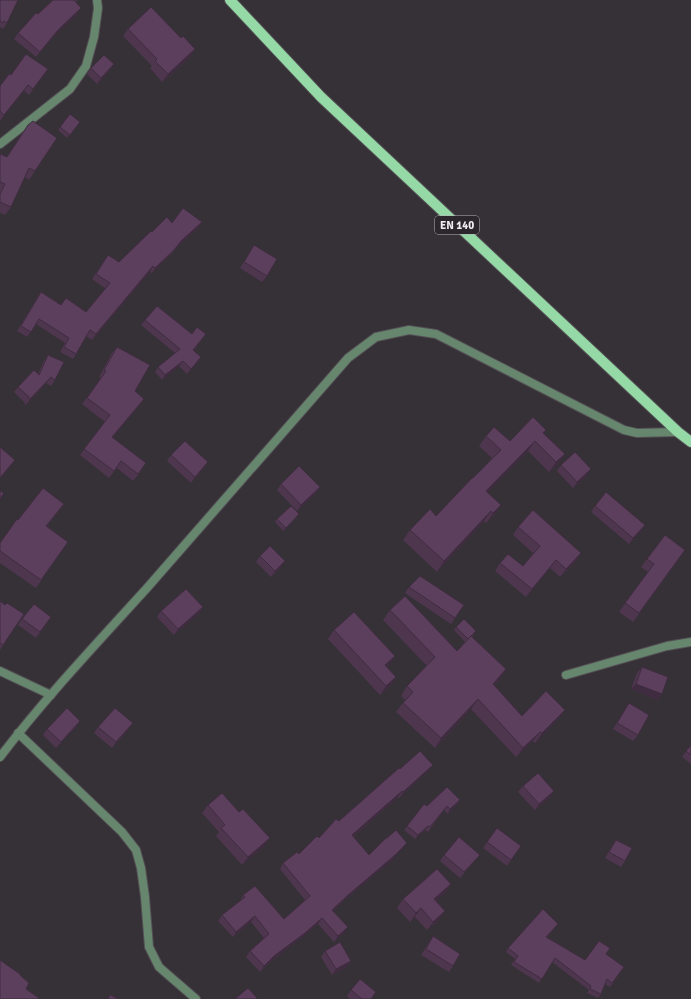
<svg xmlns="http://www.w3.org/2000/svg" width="691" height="999" viewBox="0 0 691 999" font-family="Signika,sans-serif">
<rect width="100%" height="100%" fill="#363137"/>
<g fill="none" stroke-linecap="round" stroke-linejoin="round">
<!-- street casing -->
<g stroke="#544f55" stroke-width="10">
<path id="street" d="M0,144L70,89L86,66L94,37L98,8L97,0
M0,671L51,695
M566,675L667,646L691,642
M18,733L122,832L136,850L141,868L145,897L149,947L159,967L196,999
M0,757C45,698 97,643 147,588C214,512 281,435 348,358L376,337L409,330L436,334L624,430L637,433L678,432"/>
</g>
<!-- primary casing -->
<g stroke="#544f55" stroke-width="12">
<path id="primary" d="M230,0L321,97L678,432L691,442"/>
</g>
<!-- street -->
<use href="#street" stroke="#66876e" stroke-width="8"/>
<!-- primary -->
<use href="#primary" stroke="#95daa6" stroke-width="10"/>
</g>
<!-- wall -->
<path fill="#4e364f" d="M0,0L7,23L3,29L0,27Z
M53,0H78L75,2L77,14L55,35L36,57L14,39L18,33Z
M128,29L190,57L162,82L150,68L152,66L123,36Z
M91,68L110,70L97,84L87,74Z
M48,69L29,95L24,91L0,121V86L11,75Z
M70,114L80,122L67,138L58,130Z
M28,125L35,171L29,180L25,177L11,207L5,215L0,213V154L7,157Z
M202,222L198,228L177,247L170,256V255L152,273L150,272L92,340L86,336L76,354L73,359L60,352L65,343L36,324L27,337L17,331L41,292L61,305L86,312L106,289L92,279L108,255L119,262L152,232L172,223Z
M254,245L267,276L262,282L240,268Z
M145,320L192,334H206L194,350L198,362L187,374L179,366L162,380L155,372L158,367L175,353L141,325Z
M117,347L135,391L144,399L139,406L113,437L142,470L133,481L117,468L109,478L80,455L105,422L82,404L101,378L99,377L112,353Z
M48,355L55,380L51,386L46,383L26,405L24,404L25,403L14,392L18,387L38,374L44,361Z
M543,433L565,454L558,464L549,472L528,451L487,492L501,505L494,515L486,523L484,521L437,572L403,540L410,530L436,516L492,458L479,446L486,436L510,441Z
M171,455L204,468L191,483L167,461Z
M561,465L587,475L573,488L557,471Z
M281,484L320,487L316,493L297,511L277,490Z
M595,506L645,525L641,531L629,544L591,512Z
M58,512L47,526L68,542L36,588L0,563V543L18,520Z
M297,517L283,531L275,522L277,519Z
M518,527L581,553L576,561L560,577L550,568L526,597L495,571L500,563L523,566L533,553L513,535Z
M260,556L281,567L271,577L256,562Z
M647,559H679L633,622L619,612L648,572L641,567Z
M409,587L464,605L451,624L405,593Z
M0,601L5,605L24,614L0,650Z
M203,607L199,613L174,635L157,617L161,611Z
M390,610L457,651L465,642L454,630L456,627L474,634L472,637L500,679L494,685L522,716L565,710L558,719L535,743L533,741L516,757L471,709L435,748L396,712L405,700L401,696L407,686L427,666L383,620Z
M51,617L36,638L18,625L22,619Z
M334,630L395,656L387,667L396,677L390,686L380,695L328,639Z
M642,667L658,700L631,689L637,673Z
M629,703L638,735L633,741L613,729Z
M80,721L76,727L56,748L43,735L47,729Z
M98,727L129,729L112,748L94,733Z
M691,745V764L682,757Z
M400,769L429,770L399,798L398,797L353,837L369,855L387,838L407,843L403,848L390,862L343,901L333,911L344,933L334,942L318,924L301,938L270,962L260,972L246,957L250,951L264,938L251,922L233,937L218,921L222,915L240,901L243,895L284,919L305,900L280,869L283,863L299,854L319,838Z
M523,786L550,797L535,810L518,792Z
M460,800L457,804L448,814L444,810L428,832L425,830L415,839L404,830L424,804L427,806Z
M208,805L264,846L242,865L216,836L219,832L202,813Z
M616,840L625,861L621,867L605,858L612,846Z
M487,842L521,846L507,866L483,848Z
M444,855L475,860L460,878L440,861Z
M451,884L445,893L436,901L439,920L427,930L415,917L410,922L397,908L403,899Z
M558,924L547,937L585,960L606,954L624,967L610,987L605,984L601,994L598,998L587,993L589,990L552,962L539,983L511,965L515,959L506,952L508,948Z
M433,936L453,966L449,972L421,955Z
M325,951L347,967L332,975L321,957Z
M351,990L371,999H350L347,996Z"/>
<!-- shaded-wall -->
<path fill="#402c40" d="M81,8L77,14L55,35L36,57L40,52L58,30Z
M195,49L190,57L162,82L168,74Z
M114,64L110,70L97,84L101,78Z
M28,85L24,91L0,121L4,115Z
M202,222L198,228L177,247L170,256L181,241Z
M174,250L170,255L152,273L155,268Z
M153,266L150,272L92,340L96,334Z
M201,357L198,362L187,374L191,369Z
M183,361L179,366L162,380L165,375Z
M51,377L46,383L26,405L30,399Z
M144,399L139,406L108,443L112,437Z
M535,441L528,451L479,501L486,491Z
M565,454L558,464L549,472L556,462Z
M15,460L11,466L0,479V478Z
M208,462L204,468L191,483L195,477Z
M591,469L587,475L573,488L577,482Z
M320,487L316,493L297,511L301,505Z
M501,505L494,515L486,523L493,513Z
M491,511L484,521L437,572L444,561Z
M645,525L641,531L629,544L633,538Z
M581,553L576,561L560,577L566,569Z
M556,560L550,568L526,597L532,589Z
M285,561L281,567L271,577L275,571Z
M203,607L199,613L174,635L178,629Z
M395,656L389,665L379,674L385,665Z
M506,669L500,679L486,693L493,684Z
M396,677L390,686L380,695L386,686Z
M636,684L662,694L658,700L631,689Z
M478,699L471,709L435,748L441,738Z
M565,710L558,719L535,743L542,733Z
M80,721L76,727L56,748L61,742Z
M133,723L129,729L112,748L116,742Z
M540,732L533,741L516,757L523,748Z
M433,765L429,770L399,798L403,792Z
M402,791L398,797L348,841L352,835Z
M554,791L550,797L535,810L539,804Z
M460,800L457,804L448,814L450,809Z
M428,826L425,830L415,839L418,835Z
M270,838L264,846L242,865L248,857Z
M407,843L403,848L390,862L343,901L328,916L332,910L347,896Z
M451,884L445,893L428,908L434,899Z
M421,908L415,917L410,922L416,913Z
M445,911L439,920L427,930L433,922Z
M255,916L251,922L233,937L236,932Z
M322,918L318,924L301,938L270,962L260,972L264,966L274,956Z
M348,927L344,933L334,942L338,936Z
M351,961L347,967L332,975L336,969Z"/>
<!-- building -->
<path fill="#5b3f5c" stroke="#402c40" d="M0,0H18L7,23L4,21L3,23L0,21Z
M53,0H74L81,8L58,30L40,52L18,33L36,13L38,14Z
M151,7L181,38L183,36L195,49L168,74L155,61L157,59L128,29Z
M26,54L48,69L33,89L28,85L4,115L0,111V86L9,74L11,75Z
M104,55L114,64L101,78L91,68Z
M70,114L80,122L70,135L60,127Z
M33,121L57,138L35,171L29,168L11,207L0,202V194L5,184L0,182V154L7,157L28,125Z
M183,208L202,222L181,241L174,250L155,268L153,266L96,334L90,330L76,354L64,347L69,338L39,319L31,332L21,326L41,292L61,305L66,298L86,312L110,283L96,274L108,255L119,262L151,231L152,232L167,217L172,223Z
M254,245L277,259L267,276L244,262Z
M157,306L192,334L197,327L206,334L193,350L201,357L191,369L183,361L165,375L158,367L180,349L145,320Z
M117,347L150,365L135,391L144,399L112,437L146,463L138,474L121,461L114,471L84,449L110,415L87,398L106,371L104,370Z
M48,355L64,362L55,380L51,377L30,399L28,398L29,397L18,387L34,370L39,375Z
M533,417L546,430L543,433L565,454L556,462L535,441L486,491L501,505L493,513L491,511L444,561L410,530L430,509L436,516L472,478H473L501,450L486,436L494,427L510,441Z
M185,441L208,462L195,477L171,455Z
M0,447L15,460L0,478Z
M575,452L591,469L577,482L561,465Z
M299,466L320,487L301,505L281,484Z
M43,488L64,504L46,526L68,542L41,580L0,551V543L17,519L18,520Z
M0,491L4,493L0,499Z
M606,492L645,525L633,538L595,506Z
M291,506L299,514L286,528L277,519Z
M533,510L581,553L566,569L556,560L532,589L500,563L508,554L523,566L540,546L518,527Z
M665,535L685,550L639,613L625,603L654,564L647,559Z
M270,546L285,561L275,571L260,556Z
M420,576L464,605L455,618L409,587Z
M186,589L203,607L178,629L161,611Z
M405,596L457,651L471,636L506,669L493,684L522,716L546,691L565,710L542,733L540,732L523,748L478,699L441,738L403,703L413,692L407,686L435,657L390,610Z
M0,601L5,605L7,603L24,614L3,645L0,643Z
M34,604L51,617L40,632L22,619Z
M354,612L395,656L385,665L396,677L386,686L334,630Z
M464,619L476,631L468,639L456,627Z
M642,667L668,677L662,694L636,684Z
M629,703L649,715L638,735L617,723Z
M67,708L80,721L61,742L47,729Z
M115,708L133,723L116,742L98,727Z
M691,745V755L686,751Z
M420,751L433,765L403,792L402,791L352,835L369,855L386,838H387L396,830L407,843L394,856L347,896L332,910L348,927L338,936L322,918L305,933L274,956L264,966L250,951L269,934L255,916L236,932L222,915L245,897L243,895L255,886L284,919L310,896L283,863L297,852L299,854L317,836L319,838L336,819L339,821L399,768L400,769Z
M538,773L554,791L539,804L523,786Z
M447,787L460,800L450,809L447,806L430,827L428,826L418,835L407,826L424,804L427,806Z
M222,793L239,812L243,809L270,838L248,857L221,828L225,825L208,805Z
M497,828L521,846L511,860L487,842Z
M459,837L480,855L464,872L444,855Z
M616,840L632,848L625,861L609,852Z
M437,869L451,884L434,899L445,911L433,922L421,908L416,913L403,899Z
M543,909L558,924L546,937L585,960L599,941L610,948L606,954L624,967L612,983L607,979L601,994L590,989L591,986L555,958L542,979L514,962L518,956L508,948Z
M433,936L460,954L453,966L426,949Z
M340,942L351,961L336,969L325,951Z
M0,960L20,974V975L29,983L26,989L39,998L38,999H0Z
M360,979L376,992L371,999H362L351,990Z
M248,988L257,998L256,999H235Z
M110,995L119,999H108Z"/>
<g text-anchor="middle" stroke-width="3.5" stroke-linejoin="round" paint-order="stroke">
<!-- shield labels -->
<rect fill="#2c272d" stroke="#b5b2b6" stroke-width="1" x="435" y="216" width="44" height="18" rx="3"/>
<g font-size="11" font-weight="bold" fill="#f0edf0">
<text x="457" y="229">EN 140</text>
</g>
</g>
</svg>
